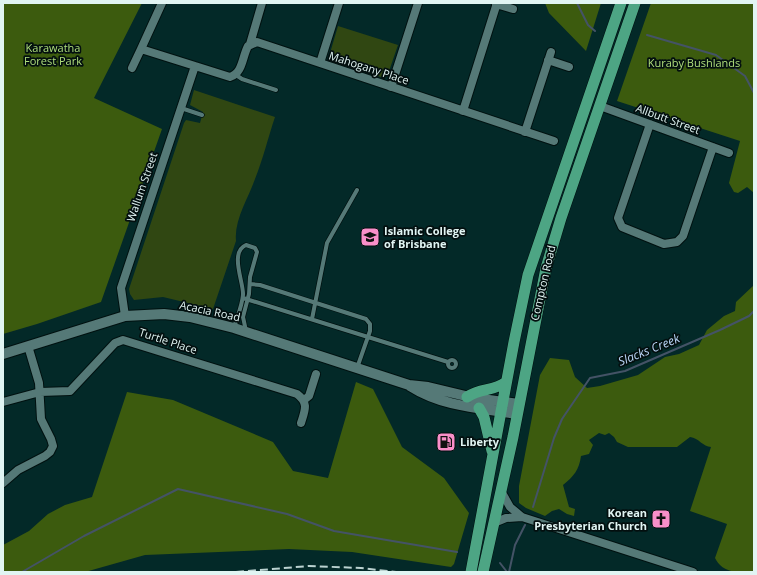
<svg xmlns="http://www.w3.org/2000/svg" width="757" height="575" viewBox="0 0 757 575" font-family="'Open Sans',sans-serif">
<rect width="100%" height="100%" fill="#032928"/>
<!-- green -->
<path fill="#304712" d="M338,26L398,45L388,74L384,78L330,60V53Z
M194,90L275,117C268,138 263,159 255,179C248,199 234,220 236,241L213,309L163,297L134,300L130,294L129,289L184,123L186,120L200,123L203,112L190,105Z"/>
<!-- forest -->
<path fill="#3c5b0e" d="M3,3H142L94,98L162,129L101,302L37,324L3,334Z
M545,3H601L586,51L549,13Z
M651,3H754V193L747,187L738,193L734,192L729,183L740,141L617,101Z
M754,285V572C738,572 723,574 715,558L727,524L690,511L711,447C703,447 699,438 690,437L677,447H628L617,442L614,437L609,433L605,435L599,433L589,440L593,445L589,454L581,456C579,470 574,476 563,485L569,507L575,509L574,516L567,514L559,509L552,511L545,516L526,508L519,503V486L540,375L550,358L569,360L575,377L587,388L600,386L638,375L665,357L679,354L699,345L707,330L724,316L735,311L736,302Z
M356,382L373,389L402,447L444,478L469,513L454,564L451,567L352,552L289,549L145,555L85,572H3V545L29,531L48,514L65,505L92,497L127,392L173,400L273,442L293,471L328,478Z"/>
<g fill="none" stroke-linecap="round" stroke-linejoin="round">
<!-- stream -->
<path stroke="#445366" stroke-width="2" d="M577,3L588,25L595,31
M647,35L716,55L745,76L754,93
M533,507L554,438L562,419L590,378L625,371L720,330L749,316L754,311
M500,563L507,572
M22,572L84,536L178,489L287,514L334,531L457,552
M509,572L515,545L525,525"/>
<!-- service casing -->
<g stroke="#001110" stroke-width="5.5">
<path id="service" d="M236,75L242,79L276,90
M181,108L202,115
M250,284L260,285L366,319L370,324V331L357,368
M243,298L448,362
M312,319L327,243L357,190
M234,328C237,317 242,306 243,295C244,283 229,252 246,245L255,248L257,252L250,277L249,294L243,317L246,331
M448 364a4 4 0 1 1 8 0a4 4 0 1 1-8 0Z"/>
</g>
<!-- minor casing -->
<g stroke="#001110" stroke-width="10">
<path id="minor" d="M162,3L141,49L230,77C243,73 242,57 248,46L257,42L554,141
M496,4L513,9
M250,44L262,3
M548,60L569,67
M320,63L339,3
M132,68L141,49
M391,87L418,3
M600,106L729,153
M463,111L497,3
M650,124L618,218L622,227L664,244L677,242L683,236L713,147
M525,132L551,52
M125,316L121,288L195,66
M304,400L309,396L316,374
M3,402L40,392L70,391L115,343L123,340L297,394C309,403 305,410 301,423
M3,483L18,470L45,456L50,452L53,446L51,439L41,419L39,383L28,346
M501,491L510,507L522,517L693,572
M494,523L506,518L522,517"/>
</g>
<!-- tertiary casing -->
<g stroke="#001110" stroke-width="12">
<path id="tertiary" d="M3,354L125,316L164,314L190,317L234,328L409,385L428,387L474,398L519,404
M410,386C443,407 480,408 517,414"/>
</g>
<!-- primary casing -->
<g stroke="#001110" stroke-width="12">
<path id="primary" d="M467,397C481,387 493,392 506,382
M479,408L484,417L492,451
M471,572L514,342L528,275L621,3
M483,572L513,437L546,268L561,218L635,3"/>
</g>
<!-- service -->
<use href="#service" stroke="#557977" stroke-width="4"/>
<!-- minor -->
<use href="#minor" stroke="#557977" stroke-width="8"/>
<!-- tertiary -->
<use href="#tertiary" stroke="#557977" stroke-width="10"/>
<!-- primary -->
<use href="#primary" stroke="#4da584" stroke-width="11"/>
<!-- rail -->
<path stroke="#bbd2d0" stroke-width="2" stroke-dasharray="8 4" stroke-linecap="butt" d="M236,572L309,566L361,568L396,572"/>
</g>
<!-- icons -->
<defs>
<g id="school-square" transform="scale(1)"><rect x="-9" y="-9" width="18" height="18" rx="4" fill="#f98fc9" stroke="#030f0f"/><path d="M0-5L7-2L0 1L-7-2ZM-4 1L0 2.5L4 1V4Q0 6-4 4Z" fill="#111"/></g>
<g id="fuel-square" transform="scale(1)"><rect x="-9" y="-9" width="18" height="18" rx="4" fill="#f98fc9" stroke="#030f0f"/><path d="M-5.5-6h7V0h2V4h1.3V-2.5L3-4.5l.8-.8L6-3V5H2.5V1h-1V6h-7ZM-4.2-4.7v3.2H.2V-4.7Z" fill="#111"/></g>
<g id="church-square" transform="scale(1)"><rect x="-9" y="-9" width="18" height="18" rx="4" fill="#f98fc9" stroke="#030f0f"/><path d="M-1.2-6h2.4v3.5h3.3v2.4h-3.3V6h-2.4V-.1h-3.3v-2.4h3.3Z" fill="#111"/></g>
</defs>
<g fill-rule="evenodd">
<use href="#school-square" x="370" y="237"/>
<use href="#fuel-square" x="446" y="442"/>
<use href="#church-square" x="661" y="519"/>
</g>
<g text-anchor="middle" stroke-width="3.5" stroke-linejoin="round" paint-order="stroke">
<!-- park labels -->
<g font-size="11" fill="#b0df7c" stroke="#030f0f">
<text x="53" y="52">Karawatha<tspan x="53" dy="13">Forest Park</tspan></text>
<text x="694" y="67">Kuraby Bushlands</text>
</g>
<!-- street labels -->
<g font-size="11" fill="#e1f5f3" stroke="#030f0f">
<text transform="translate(369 68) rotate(18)" y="4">Mahogany Place</text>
<text transform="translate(668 119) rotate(20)" y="4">Allbutt Street</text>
<text transform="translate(142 187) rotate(-71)" y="4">Wallum Street</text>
<text transform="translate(543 283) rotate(-77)" y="4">Compton Road</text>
<text transform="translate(210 311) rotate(12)" y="4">Acacia Road</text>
<text transform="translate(168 341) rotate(18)" y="4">Turtle Place</text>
</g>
<!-- poi labels -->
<g font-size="11" font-weight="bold" fill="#e1f5f3" stroke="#030f0f" text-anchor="start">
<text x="384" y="235">Islamic College<tspan x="384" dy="13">of Brisbane</tspan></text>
<text x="460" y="446">Liberty</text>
<text x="647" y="517" text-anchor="end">Korean<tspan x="647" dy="13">Presbyterian Church</tspan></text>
</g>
<!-- water labels -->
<g font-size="12" font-style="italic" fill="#b9d4f5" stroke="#030f0f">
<text transform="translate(649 350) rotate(-22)" y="4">Slacks Creek</text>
</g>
</g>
<!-- border -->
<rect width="757" height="575" fill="none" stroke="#e1f5f3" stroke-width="8"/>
</svg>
